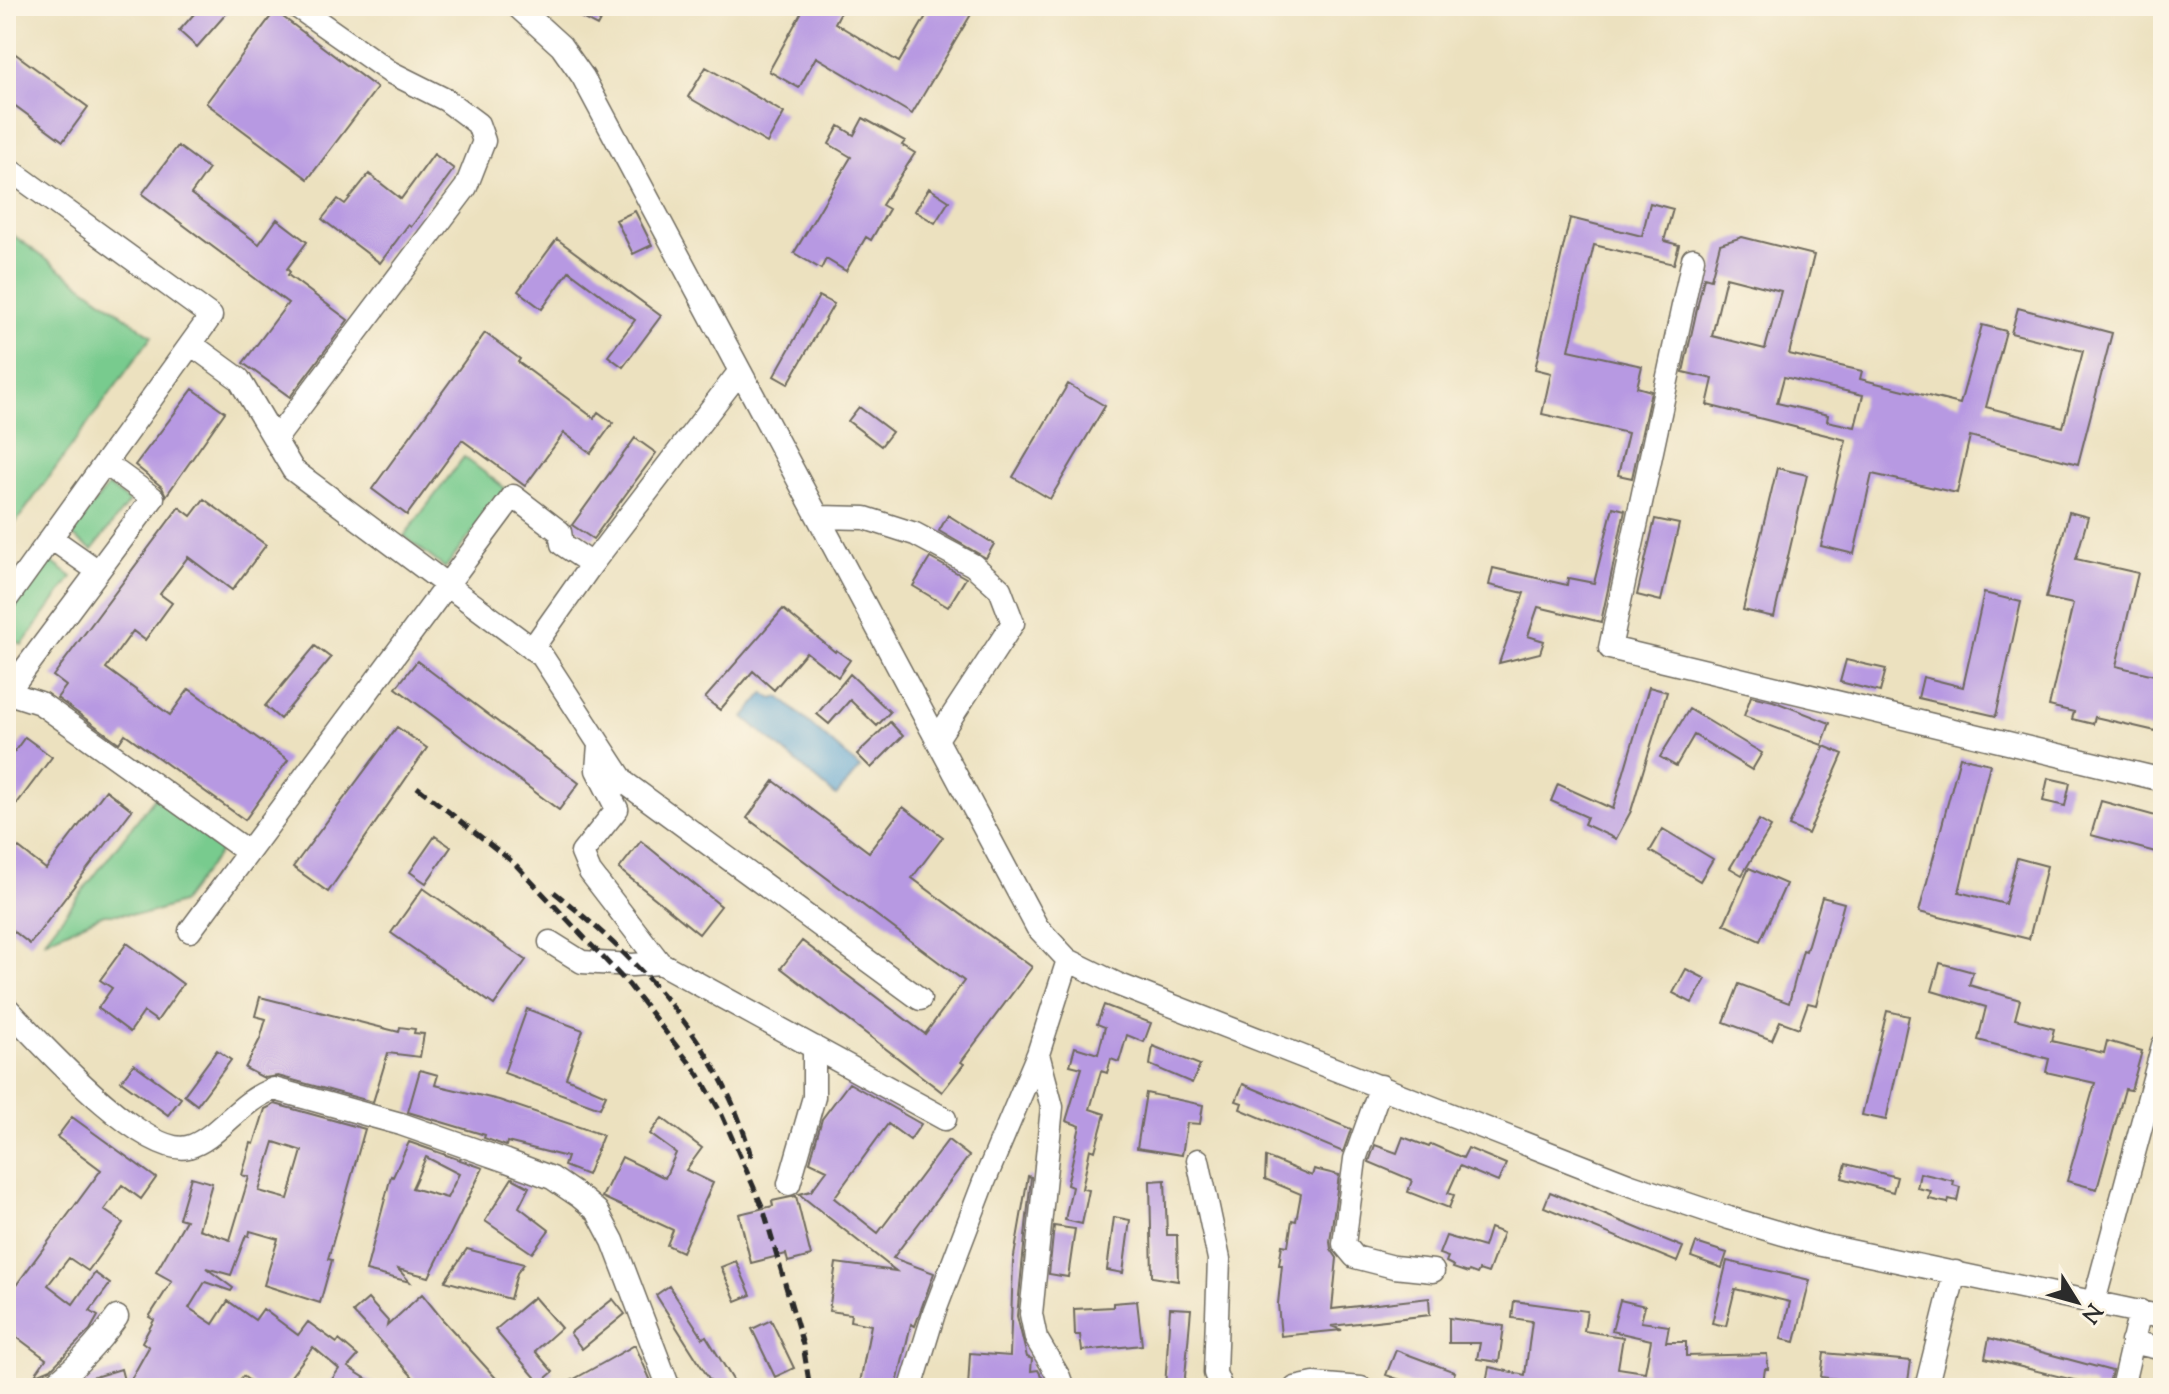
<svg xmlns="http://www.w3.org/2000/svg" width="2169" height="1394" viewBox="0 0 2169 1394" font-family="'Sorts Mill Goudy',serif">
<rect width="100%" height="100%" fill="#fcf5e5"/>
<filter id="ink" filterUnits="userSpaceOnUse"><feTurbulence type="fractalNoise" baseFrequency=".0125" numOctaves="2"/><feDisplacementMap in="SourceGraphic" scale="16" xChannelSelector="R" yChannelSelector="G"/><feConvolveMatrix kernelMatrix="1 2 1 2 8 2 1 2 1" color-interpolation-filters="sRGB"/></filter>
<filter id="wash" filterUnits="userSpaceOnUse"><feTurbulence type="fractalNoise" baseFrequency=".006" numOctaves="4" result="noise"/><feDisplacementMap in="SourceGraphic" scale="32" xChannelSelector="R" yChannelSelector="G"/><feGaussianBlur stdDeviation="1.8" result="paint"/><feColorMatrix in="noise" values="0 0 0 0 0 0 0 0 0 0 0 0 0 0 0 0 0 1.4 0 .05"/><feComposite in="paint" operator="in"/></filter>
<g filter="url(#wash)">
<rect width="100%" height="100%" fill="#ece1bf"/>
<!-- green -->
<path fill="#78cb8e" stroke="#527b5c" stroke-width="2" d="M6,230L152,336L6,536Z
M464,457L506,489L445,568L404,536Z
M108,486L129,502L92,550L70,534Z
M49,560L72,577L22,645L6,634V618Z
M155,797L222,849L181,903L146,914H104L44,941Z"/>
<!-- water -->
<path fill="#58a1cf" stroke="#42667d" stroke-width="2" d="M764,693L772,699L780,697L860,768L836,796L744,717Z"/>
<g id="blocks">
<!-- building -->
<path fill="#b799e2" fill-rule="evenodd" d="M201,6H233L197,47L179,31Z
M559,6H608L597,26Z
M805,6H844L835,23L899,62L932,6H976L912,114L816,57L799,88L769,71Z
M275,11L377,88L308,179L206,103Z
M6,47L88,107L63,141L6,99Z
M706,67L784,113L767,143L688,97Z
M863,118L905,141L902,145L915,153L882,205L889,209L871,240L866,237L846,271L826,259L821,269L794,253L851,157L829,144L839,126L854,135Z
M178,146L209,169L191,194L259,244L277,219L307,242L287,269L290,272L288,275L348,320L290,397L243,363L288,303L142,194Z
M434,154L454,169L411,227L408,225L380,263L322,219L338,199L345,204L369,174L401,199Z
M929,188L949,201L935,223L915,211Z
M1650,203L1673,209L1664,241L1679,245L1674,264L1594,245L1569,350L1642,366L1637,387L1651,391L1632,478L1618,475L1628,433L1542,414L1551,373L1535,369L1570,218L1642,236Z
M635,211L652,245L633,254L616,220Z
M1742,237L1814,255L1789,354L1862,371L1860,379L1960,404L1982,325L2006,331L1986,407L2063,427L2083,351L2011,333L2018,308L2112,333L2078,464L1970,436L1957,493L1872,474L1854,554L1821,546L1846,440L1707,405L1713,379L1683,372L1704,277L1711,279L1720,244ZM1726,277L1781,291L1765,349L1712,336ZM1784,377L1863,395L1855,427L1827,421L1828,415L1777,403Z
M557,239L661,316L623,367L608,356L635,320L569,271L542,309L518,291Z
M819,296L834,304L788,384L774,376Z
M485,333L520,359L518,362L594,418L598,412L613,423L591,453L564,433L525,486L462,440L407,515L372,489Z
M1068,384L1105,406L1050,499L1013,477Z
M193,389L225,412L166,496L162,487L135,465Z
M859,407L892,432L881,446L848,421Z
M635,438L656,453L593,539L572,525Z
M1777,468L1807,475L1774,617L1743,610Z
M204,499L266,545L232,590L188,557L160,594L172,603L145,640L133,631L106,668L170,715L189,689L288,760L245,820L125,734L119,743L57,698L66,686L53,676L179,507L191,516Z
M1613,507L1625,510L1601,622L1538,607L1528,636L1544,641L1540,653L1499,663L1524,593L1489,585L1493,568L1567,585L1568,578L1594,583Z
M2069,512L2088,517L2076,559L2138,573L2116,666L2163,677V721L2160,732L2095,717L2093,724L2072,719L2074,712L2049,706L2073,604L2046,598Z
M948,515L994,544L986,558L939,531Z
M1655,519L1679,524L1661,601L1637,595Z
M930,558L966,578L948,607L913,586Z
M1984,593L2021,602L1996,716L1918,698L1923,677L1963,687Z
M783,609L835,652L836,650L850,660L838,677L806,652L774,690L753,671L720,710L705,698Z
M315,646L331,658L280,719L265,706Z
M1846,660L1886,669L1880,692L1840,682Z
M417,661L579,783L559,810L396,688Z
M850,674L890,712L877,726L850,700L829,724L817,714Z
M1649,687L1667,692L1631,811L1616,839L1584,824L1587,817L1551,801L1558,784L1613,809Z
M1751,696L1773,701L1830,723L1822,745L1744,716Z
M1689,709L1762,753L1752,770L1694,735L1676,766L1660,757Z
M890,722L903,736L871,768L857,754Z
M397,727L427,748L328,892L293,867Z
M25,737L52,757L6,818V763Z
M1824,746L1843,754L1808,834L1789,826Z
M1960,757L1990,764L1959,892L2005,904L2017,858L2047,866L2029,939L1919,912Z
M2048,778L2070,783L2065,806L2043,801Z
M774,781L869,852L903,807L943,837L912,878L1032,967L961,1062L964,1064L942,1092L781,968L802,941L925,1034L964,981L747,818Z
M106,790L132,810L30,944L6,925V838L46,869Z
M2101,801L2163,818V854L2091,835Z
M1759,820L1771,827L1742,875L1730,868Z
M1663,829L1713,859L1700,881L1650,851Z
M435,836L451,847L426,883L410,872Z
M641,841L721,906L699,934L619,869Z
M1749,868L1786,884L1760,941L1724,924Z
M423,888L526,960L494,1005L391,933Z
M1822,897L1844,903L1816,1005L1808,1003L1799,1028L1780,1021L1772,1040L1724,1022L1739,984L1789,1003L1803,950L1806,951Z
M127,943L183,984L157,1021L144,1012L130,1032L98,1008L112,988L100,980Z
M1940,963L1973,972L1969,985L2020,1000L2015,1019L2054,1029L2051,1041L2104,1053L2107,1041L2142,1051L2131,1090L2125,1089L2097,1189L2067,1181L2095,1083L2046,1072L2049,1059L1978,1040L1986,1007L1932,991Z
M1686,969L1706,979L1692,1003L1673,993Z
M260,997L399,1032L400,1027L415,1029L414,1033L424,1034L420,1057L388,1053L373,1102L278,1076L264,1078L245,1068L260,1039L266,1019L255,1016Z
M1104,1005L1151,1023L1144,1042L1127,1035L1119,1062L1111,1059L1107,1073L1101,1071L1090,1109L1105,1114L1095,1151L1090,1149L1082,1189L1089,1190L1082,1224L1065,1220L1072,1187L1067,1185L1080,1126L1066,1121L1082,1068L1070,1065L1075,1047L1098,1054L1105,1027L1097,1024Z
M527,1009L583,1030L566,1078L606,1095L600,1108L504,1073Z
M1887,1011L1909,1016L1886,1120L1862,1115Z
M1153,1046L1200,1065L1192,1083L1150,1065Z
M217,1050L231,1060L197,1105L184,1095Z
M134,1064L181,1098L168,1115L121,1081Z
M420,1070L438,1075L435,1085L499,1100L603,1135L587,1175L564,1166L567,1157L507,1142L506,1146L484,1138L485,1135L408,1112Z
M849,1083L921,1124L910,1140L888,1124L834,1198L878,1233L948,1140L969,1156L893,1258L934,1273L915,1326L911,1324L896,1388H859L871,1325L850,1321L851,1314L829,1311L836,1263L896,1271L799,1194L811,1191L827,1170L810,1162L822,1119Z
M1243,1084L1351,1129L1343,1152L1240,1109L1242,1103L1236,1101Z
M1146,1093L1203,1105L1200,1124L1187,1123L1182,1155L1137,1148Z
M275,1104L365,1129L328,1259L332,1260L320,1303L264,1285L278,1239L250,1231L249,1236L246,1235L231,1275L206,1268L233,1288L231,1291L205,1282L189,1308L213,1324L228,1301L255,1320L263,1309L298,1335L308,1322L337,1343L339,1340L358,1356L348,1367L381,1388H326L339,1369L313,1347L282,1388H259L243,1376L234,1388H71L78,1382L121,1369L126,1388L149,1347L142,1342L154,1320L149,1317L172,1281L156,1272L186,1220L179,1218L191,1177L212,1183L199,1229L230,1240L249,1177L242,1175L251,1143L254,1144L265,1109ZM274,1142L302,1151L288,1199L259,1191Z
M72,1117L156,1178L141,1199L122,1185L104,1210L123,1223L88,1271L69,1258L48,1285L73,1304L95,1273L110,1284L90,1311L98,1316L90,1330L51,1369L34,1376L46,1359L6,1329V1299L101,1170L57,1137Z
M662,1118L702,1148L686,1170L713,1183L682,1252L667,1245L673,1230L602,1197L622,1157L665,1178L676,1153L650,1134Z
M1403,1137L1429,1147L1431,1144L1463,1158L1468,1148L1506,1164L1498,1182L1460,1166L1448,1193L1454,1195L1449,1208L1408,1192L1412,1180L1369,1162L1375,1145L1397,1153Z
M409,1142L483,1168L429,1277L398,1269L410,1282L366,1271L391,1176L393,1177ZM426,1157L459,1174L447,1198L412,1188Z
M1266,1157L1312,1176L1314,1169L1339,1175L1330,1242L1331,1249L1337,1258L1332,1309L1429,1298L1430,1315L1331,1326L1342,1330L1281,1336L1278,1304L1282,1265H1279L1282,1245L1288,1246L1292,1220L1296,1221L1301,1194L1265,1179Z
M1846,1164L1897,1177L1893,1192L1842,1178Z
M1920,1173L1954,1181L1953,1185L1960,1187L1957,1201L1949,1199L1948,1203L1929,1199L1931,1191L1917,1188Z
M1028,1176L1031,1177L1017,1316L1027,1357L1032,1359L1031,1371L1038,1370L1048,1388H968L970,1353L1010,1356L1013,1262Z
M512,1178L529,1187L519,1207L549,1230L532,1253L485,1221Z
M1165,1180L1167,1235H1177L1178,1281L1152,1277L1150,1181Z
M1550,1192L1683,1247L1677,1262L1544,1207Z
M796,1196L811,1256L788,1262L786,1254L751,1263L739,1214L773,1206L772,1201Z
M1114,1217L1130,1220L1123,1273L1107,1270Z
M1054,1226L1075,1229L1068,1277L1049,1274Z
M1490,1228L1503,1233L1488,1273L1479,1270L1477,1274L1469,1271L1468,1273L1453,1268L1454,1266L1446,1262L1448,1257L1439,1254L1446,1236L1484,1247Z
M1696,1243L1727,1253L1722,1268L1691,1257Z
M467,1249L524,1264L517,1273L510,1299L445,1281Z
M736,1261L751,1295L736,1301L721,1267Z
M1727,1261L1810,1280L1795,1342L1781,1339L1790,1302L1735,1289L1726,1326L1712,1323Z
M669,1286L703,1338L706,1336L738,1388H715L656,1295Z
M422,1294L443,1320L505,1388H423L353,1312L368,1299L388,1321L387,1326Z
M534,1297L561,1328L535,1351L553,1372L540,1383L495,1330Z
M613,1299L625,1314L582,1349L570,1333Z
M1620,1300L1645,1306L1641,1322L1669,1326L1666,1342H1686V1356L1767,1354L1768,1369H1765L1762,1388H1485L1489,1367L1525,1375L1532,1321L1512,1318L1514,1301L1587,1311L1584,1331L1623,1337L1618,1368L1645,1372L1651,1340L1612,1331Z
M1137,1301L1142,1345L1082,1351L1080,1335H1075L1074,1309L1113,1307V1303Z
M1170,1308L1191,1309L1184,1388H1165Z
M1449,1318L1504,1326L1499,1362L1477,1359L1480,1343H1449Z
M771,1320L794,1368L775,1377L752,1329Z
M1989,1338L2112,1371L2108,1388H2094V1385L1985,1358Z
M635,1345L654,1388H558L603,1363Z
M1396,1350L1455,1372L1449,1388H1423L1386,1375Z
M1824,1353L1911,1361L1907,1388L1821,1377Z"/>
</g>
</g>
<g filter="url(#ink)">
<use href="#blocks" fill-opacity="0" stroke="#6f6b5f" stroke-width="2"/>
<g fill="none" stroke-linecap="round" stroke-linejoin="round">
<!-- minor casing -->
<g stroke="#6f6b5f" stroke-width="25">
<path id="minor" d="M517,6L561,46L583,77L1037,927L1068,960L1117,984L1628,1184L1729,1218L1817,1244L2163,1317
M6,167L211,316L6,600
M1693,259L1610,648L2163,780
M191,344L239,379L293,470L542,656L624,782L920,999
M275,440L466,187L484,141L478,124L446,100L390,72L296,6
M818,517L865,518L915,534L973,565L1000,589L1013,623L937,739
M51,538L98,571
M592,564L740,371
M6,692L40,703L248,852
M7,693L153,498L105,463
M599,744L597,770L617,809L582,853L590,872L660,963L945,1119
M190,931L513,496L560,532L562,544L592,564L532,649
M550,942L582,962L632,965L660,963
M6,1007C36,1038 143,1158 188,1147C218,1139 238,1101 274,1089L401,1124L507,1161L552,1178L580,1197L597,1211L613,1241L669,1388
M1038,1054L1052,1107L1031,1314L1036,1338L1059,1377L1063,1388
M1381,1086L1355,1159L1344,1244L1355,1257L1394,1267L1433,1271
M1198,1160L1219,1259L1215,1373L1221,1388
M789,1184L814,1097V1047
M2094,1302L2163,1045
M2132,1342L2163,1349
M49,1388C77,1367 97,1345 117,1317
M911,1388L934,1313L984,1182L1038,1054L1068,960
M1295,1388L1314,1384L1361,1388
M1926,1388L1955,1272
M2122,1388L2140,1311"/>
</g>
<!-- minor -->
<use href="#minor" stroke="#fff" stroke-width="22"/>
<!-- rail -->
<path stroke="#2b2b2b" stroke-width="5" stroke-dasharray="12 6" stroke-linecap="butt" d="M417,787L514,863L629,985L699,1075L721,1113L763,1208L803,1345L810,1388
M554,892C640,960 724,1049 751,1157"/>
</g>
</g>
<!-- margin -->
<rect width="2169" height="1394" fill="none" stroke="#fcf5e5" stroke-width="32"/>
<!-- north arrow -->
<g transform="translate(2077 1302) rotate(127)" stroke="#fcf5e5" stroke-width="6" paint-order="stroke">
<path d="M0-6L14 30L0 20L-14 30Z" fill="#2b2b2b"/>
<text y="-12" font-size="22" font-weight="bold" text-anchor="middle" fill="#2b2b2b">N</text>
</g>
</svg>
